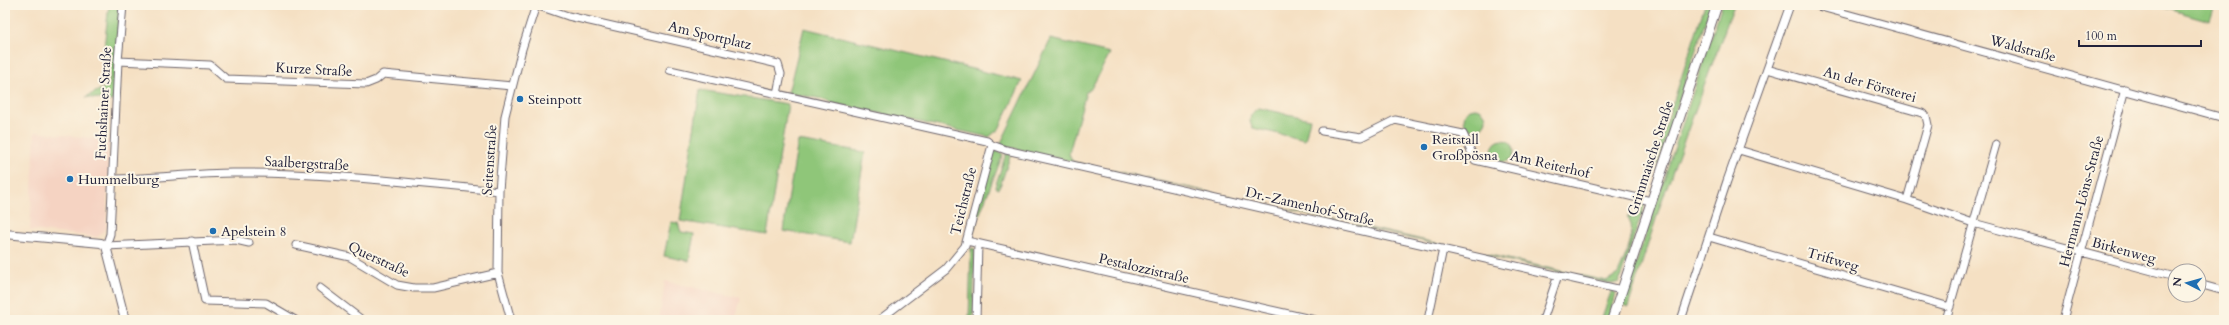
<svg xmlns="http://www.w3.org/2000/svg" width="2229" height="325" viewBox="0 0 2229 325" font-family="Cardo,serif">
<rect width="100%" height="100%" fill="#fcf5e5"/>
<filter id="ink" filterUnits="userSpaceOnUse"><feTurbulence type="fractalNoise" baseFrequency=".025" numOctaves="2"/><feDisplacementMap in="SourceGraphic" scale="8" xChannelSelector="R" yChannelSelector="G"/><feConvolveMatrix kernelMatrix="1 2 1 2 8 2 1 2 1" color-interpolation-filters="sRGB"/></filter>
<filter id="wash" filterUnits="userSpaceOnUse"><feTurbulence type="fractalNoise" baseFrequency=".012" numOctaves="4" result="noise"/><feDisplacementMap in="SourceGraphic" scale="16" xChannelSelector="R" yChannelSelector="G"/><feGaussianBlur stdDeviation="0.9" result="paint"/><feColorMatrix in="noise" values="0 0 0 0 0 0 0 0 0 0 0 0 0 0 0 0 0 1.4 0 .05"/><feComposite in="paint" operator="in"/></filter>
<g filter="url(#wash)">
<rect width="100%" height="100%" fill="#f5e0c3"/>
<!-- built -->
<path fill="#f5d3c2" d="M35,132L109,140L106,228L98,237L30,230Z
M665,281L741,298L735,320H659Z"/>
<!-- green -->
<path fill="#8fc679" stroke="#58745a" d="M109,5H120L113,101L86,97L109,85L110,63L104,48Z
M1705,5H1711L1648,191L1645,190C1649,177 1650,159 1658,149Z
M1722,5H1734L1661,203L1628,307L1623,305L1629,285Z
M2155,5H2215L2210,21Z
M804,28L1022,81L999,129L989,137L832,103C823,97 800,96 788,93Z
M1051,39L1110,53L1092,87L1086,92L1069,153L1071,159L1074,162L1606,281L1618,274C1624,258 1639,231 1627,216L1636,218L1640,201L1645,204L1619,282L1612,284L1000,145Z
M700,90L788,104L767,235L680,221Z
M1259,108L1310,119L1305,140L1253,128C1247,120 1251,112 1259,108Z
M1464 119a11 11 0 1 1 22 0a11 11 0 1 1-22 0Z
M1492 151a11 11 0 1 1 22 0a11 11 0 1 1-22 0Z
M798,141L865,152L850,242L783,231Z
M997,151L1003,154L972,234L981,192L993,152Z
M1006,154H1011L999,189L995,187Z
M671,222L678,223L681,232L694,234L689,261L664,256Z
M971,248L975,249L973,320H969Z
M1612,289L1616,294L1607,320H1601Z"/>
</g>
<g filter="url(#ink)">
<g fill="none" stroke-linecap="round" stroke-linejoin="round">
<!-- minor casing -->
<g stroke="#6c646b" stroke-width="9">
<path id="minor" d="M123,5L118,61L110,234L106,246L236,240L249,243
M536,5L568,16L778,64L781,74L777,94
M1814,5L2224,118
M118,61L210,65L226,79L366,84L376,80L383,74L512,86
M1767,69L1922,113L1926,116L1928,125L1907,200
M670,70L987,141L992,145L1006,150L1622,290
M1322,131L1361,137L1395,120L1463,134L1475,160L1651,201
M1739,150L1907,200L1973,223L2175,277
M112,179C153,179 193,173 233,173C322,172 411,183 499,191
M1709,237L1950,307
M192,241L205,301L266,303L295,320
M967,241L1315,320
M296,245L350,257L397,285L414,288H433L498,273
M2199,284L2224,291
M320,288L362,320
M511,320L498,273L499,191L505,116L522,49L536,5
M879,320L946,269L965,246L992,145
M976,320L978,244
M1428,320L1443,249
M1543,320L1558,275
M1681,320L1727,181L1790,5
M1946,320L1996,144
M2063,320L2125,89"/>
</g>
<!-- tertiary casing -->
<g stroke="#6c646b" stroke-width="10">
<path id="tertiary" d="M5,234L101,243L106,246L125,320"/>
</g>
<!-- secondary casing -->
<g stroke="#6c646b" stroke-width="11">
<path id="secondary" d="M1612,320L1717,5"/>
</g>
<!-- minor -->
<use href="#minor" stroke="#fff" stroke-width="7"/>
<!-- tertiary -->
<use href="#tertiary" stroke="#fff" stroke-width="8"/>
<!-- secondary -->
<use href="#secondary" stroke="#fff" stroke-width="9"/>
</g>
</g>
<!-- markers -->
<g fill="#1f6fb2" stroke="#fcf5e5" stroke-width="1.5">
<circle cx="520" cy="99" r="4"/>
<circle cx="1424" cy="147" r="4"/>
<circle cx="70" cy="179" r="4"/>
<circle cx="213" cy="231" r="4"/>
</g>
<g text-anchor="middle" stroke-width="4" stroke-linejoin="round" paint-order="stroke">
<!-- street labels -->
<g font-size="14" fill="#22223b" stroke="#fcf5e5">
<text transform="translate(710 35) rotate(13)" y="5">Am Sportplatz</text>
<text transform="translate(2023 48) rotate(15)" y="5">Waldstraße</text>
<text transform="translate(314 69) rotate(3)" y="5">Kurze Straße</text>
<text transform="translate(1870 84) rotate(16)" y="5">An der Försterei</text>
<text transform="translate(103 103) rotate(-87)" y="5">Fuchshainer Straße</text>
<text transform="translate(1650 158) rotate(-72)" y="5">Grimmaische Straße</text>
<text transform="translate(489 160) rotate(-86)" y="5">Seitenstraße</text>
<text transform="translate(307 163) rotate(3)" y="5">Saalbergstraße</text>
<text transform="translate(1550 164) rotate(13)" y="5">Am Reiterhof</text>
<text transform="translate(963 201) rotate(-76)" y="5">Teichstraße</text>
<text transform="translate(2081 201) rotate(-75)" y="5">Hermann-Löns-Straße</text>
<text transform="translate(1310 206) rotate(13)" y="5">Dr.-Zamenhof-Straße</text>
<text transform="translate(2124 250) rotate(15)" y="5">Birkenweg</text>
<text transform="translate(379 259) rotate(25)" y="5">Querstraße</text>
<text transform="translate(1833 259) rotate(16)" y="5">Triftweg</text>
<text transform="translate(1144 268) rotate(13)" y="5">Pestalozzistraße</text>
</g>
<!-- poi labels -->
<g font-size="14" fill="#22223b" stroke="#fcf5e5" text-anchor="start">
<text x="528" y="104">Steinpott</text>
<text x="1432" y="144">Reitstall<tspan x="1432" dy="16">Großpösna</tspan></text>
<text x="78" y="184">Hummelburg</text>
<text x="221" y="236">Apelstein 8</text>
</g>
</g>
<!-- margin -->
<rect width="2229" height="325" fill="none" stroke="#fcf5e5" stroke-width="20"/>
<!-- north arrow -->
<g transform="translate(2187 283) rotate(276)"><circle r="19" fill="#fcf5e5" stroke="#a5a1a1"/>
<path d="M0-3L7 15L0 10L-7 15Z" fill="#1f6fb2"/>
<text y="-6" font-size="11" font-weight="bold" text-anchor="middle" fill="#22223b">N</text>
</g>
<!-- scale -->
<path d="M2079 40v6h122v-6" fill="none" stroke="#22223b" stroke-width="2"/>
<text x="2085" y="40" font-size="12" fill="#22223b" stroke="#fcf5e5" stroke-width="3" paint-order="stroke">100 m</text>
</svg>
